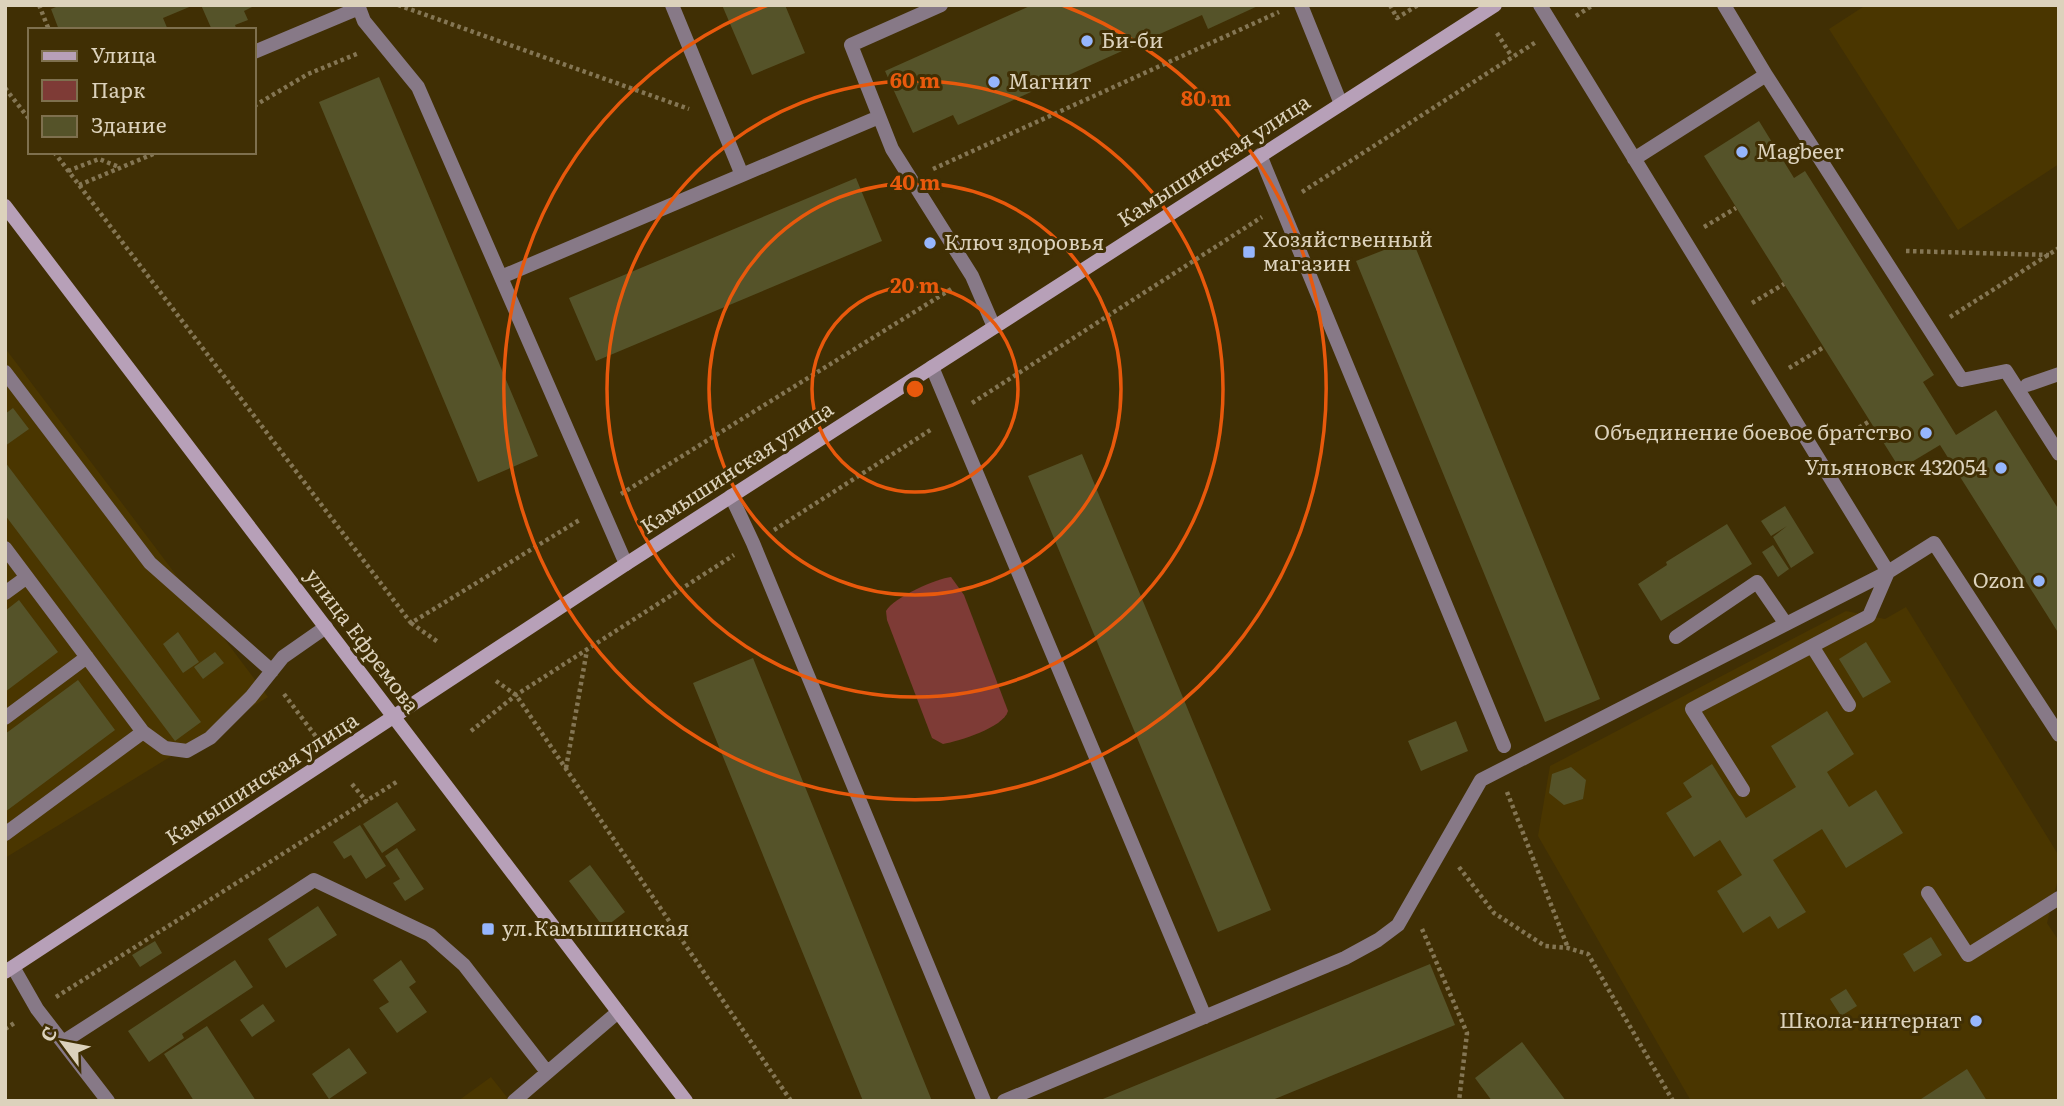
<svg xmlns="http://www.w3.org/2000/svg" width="2064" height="1106" viewBox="0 0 2064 1106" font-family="Literata,serif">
<rect width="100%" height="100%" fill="#402f04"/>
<!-- built -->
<path fill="#4a3600" d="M1866,5H2059V164L1958,230L1829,29Z
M5,348L268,697L5,858Z
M1906,607L2059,856V875L2047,923L2059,941V1101H1691L1538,836L1550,766L1846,611L1885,619Z
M491,1077L510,1101H458Z"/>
<!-- green -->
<path fill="#7e3b36" d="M951,577L964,595L1008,711C1003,728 959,741 943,744L932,738L887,620L886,611C893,598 937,578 951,577Z"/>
<!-- building -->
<path fill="#555329" d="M61,5H194L163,18L168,30H59L51,9Z
M201,5H256L244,11L248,20L235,25L237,30H212Z
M722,5H785L805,53L752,75Z
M1032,5H1260L1208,29L1202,15L958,125L953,115L913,133L885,71Z
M379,77L538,456L478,482L319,102Z
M1759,121L1794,178L1805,171L1934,375L1923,382L1956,435L1996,410L2059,510V634L1940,445L1900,469L1704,156Z
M856,178L882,241L596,361L569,298Z
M1412,239L1600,699L1545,722L1356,261Z
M13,408L29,429L5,446V414Z
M1082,454L1271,910L1218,932L1028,476Z
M5,462L201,722L175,741L5,515Z
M1785,506L1814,553L1791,568L1773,537L1787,526L1771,536L1761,521Z
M1727,524L1752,564L1661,621L1638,584L1667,565L1666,562Z
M1773,545L1789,569L1778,577L1762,552Z
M19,600L58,652L5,692V611Z
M178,632L199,662L183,673L163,644Z
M1866,642L1891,682L1863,698L1839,659Z
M215,652L224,663L203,679L194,667Z
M753,658L810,799L932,1101H863L693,683Z
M78,680L115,730L5,812V734Z
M1827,711L1854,754L1827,772L1849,807L1876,790L1903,833L1846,868L1822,829L1773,860L1806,912L1778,929L1770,916L1743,933L1717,891L1742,875L1720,840L1694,857L1666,813L1692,797L1683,783L1712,764L1746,818L1796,787L1771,746Z
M1456,721L1468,751L1421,771L1408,741Z
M1571,767L1586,780L1583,799L1564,805L1549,793L1552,774Z
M397,802L416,830L382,853L363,824Z
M360,825L386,866L366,879L351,855L344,859L333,842Z
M397,848L424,889L405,901L393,883L400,879L385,856Z
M590,865L625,912L604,928L569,881Z
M318,906L337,935L286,968L268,939Z
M1931,937L1942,955L1914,972L1903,954Z
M155,941L162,953L140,967L132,955Z
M235,960L253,987L182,1034L184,1038L149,1062L128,1031Z
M401,960L416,982L409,987L427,1012L397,1033L379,1008L389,1002L373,980Z
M1430,964L1455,1025L1270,1101H1098Z
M1846,989L1857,1006L1841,1016L1830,999Z
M263,1004L275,1021L252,1037L240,1020Z
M207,1026L256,1101H194L164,1054Z
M1522,1042L1566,1101H1492L1475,1078Z
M349,1048L367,1073L329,1099L312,1074Z
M1967,1069L1987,1101H1918Z"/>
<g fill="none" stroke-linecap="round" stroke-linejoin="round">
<!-- path -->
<path stroke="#847654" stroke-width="4.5" stroke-dasharray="3.5 3.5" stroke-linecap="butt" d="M39,5L49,30
M398,5L689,109
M1390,5L1397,18L1418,5
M1576,16L1593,5
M1497,33L1512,57
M5,88L30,120
M254,106L308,74L359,53
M54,152L411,623L581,519
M933,169L1279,12
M68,171L99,159L119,167
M79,185L158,152
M1302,192L1536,42
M1704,227L1736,208
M1906,251L2049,255
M1752,303L1784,284
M1950,317L2059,248
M1789,368L1824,347
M972,403L1262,217
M1835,442L1870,421
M621,494L953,288
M774,530L932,429
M411,623L438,642
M496,681L516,695L791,1101
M284,694L317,738
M471,731L516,695L734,555
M566,768L587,650
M352,784L367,802
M1507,792L1568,948
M1459,867L1494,913L1545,946L1568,948L1588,954L1673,1101
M1422,929L1467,1033L1459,1101
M56,997L398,781
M5,1029L16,1022"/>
<!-- lane -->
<path stroke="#877987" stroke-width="14" d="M358,5L364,21L418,87L626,564
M672,5L742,175L879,117
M941,5L851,45L892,149L972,276L994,327
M1301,5L1341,104
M1540,5L1888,572
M1724,5L1766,75L1962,380L2006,371L2059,454
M254,52L359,8
M1260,155L1504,746
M1634,159L1766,75
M501,277L742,175
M932,367L1205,1017
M5,372L150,563L272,671
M2027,385L2059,374
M731,496L753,543L984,1101
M5,548L143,732L5,834
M5,593L27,577
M1676,637L1757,582L1786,624
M1849,705L1812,646L1869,616L1888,572
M5,718L87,657
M143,732L165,748L187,751L210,738L251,697L283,657L326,627
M1743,790L1692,709L1812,646
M1928,893L1968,955L2059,898
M13,967L37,1009L108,1101
M63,1042L314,880L430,935L464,965L547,1072
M514,1101L618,1012
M1004,1101L1345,958L1378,940L1398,925L1481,780L1888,572L1934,543L2059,735"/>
<!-- secondary -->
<path stroke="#b7a0b8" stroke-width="14" d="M5,206L686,1101
M5,972L626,564L1495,5"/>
</g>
<!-- distance rings -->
<g fill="none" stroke="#e8590c" stroke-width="3.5">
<circle cx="915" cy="389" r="103"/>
<circle cx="915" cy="389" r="206"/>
<circle cx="915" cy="389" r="308"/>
<path d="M1062 5A411 411 0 1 1 768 5"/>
</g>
<!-- markers -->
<g fill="#96b6fd" stroke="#402f04" stroke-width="2.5">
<circle cx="1087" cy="41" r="7"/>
<circle cx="994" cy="82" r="7"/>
<circle cx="1742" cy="152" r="7"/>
<circle cx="930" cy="243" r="7"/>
<rect x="1242" y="245" width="14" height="14" rx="3.5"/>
<circle cx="1926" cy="433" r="7"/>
<circle cx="2001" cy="468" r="7"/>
<circle cx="2039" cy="581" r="7"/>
<rect x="481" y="922" width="14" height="14" rx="3.5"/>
<circle cx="1976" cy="1021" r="7"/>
</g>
<g text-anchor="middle" stroke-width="6" stroke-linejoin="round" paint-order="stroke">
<!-- poi labels -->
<g font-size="21" fill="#dcd2bc" stroke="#402f04" text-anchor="start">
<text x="1101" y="48">Би-би</text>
<text x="1008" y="89">Магнит</text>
<text x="1756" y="159">Magbeer</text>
<text x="1263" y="247">Хозяйственный<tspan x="1263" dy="24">магазин</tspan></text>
<text x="944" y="250">Ключ здоровья</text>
<text x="1912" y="440" text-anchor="end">Объединение боевое братство</text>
<text x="1987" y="475" text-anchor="end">Ульяновск 432054</text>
<text x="2025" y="588" text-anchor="end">Ozon</text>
<text x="502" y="936">ул.Камышинская</text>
<text x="1962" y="1028" text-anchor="end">Школа-интернат</text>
</g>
<!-- street labels -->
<g font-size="21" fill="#dcd2bc" stroke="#402f04">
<text transform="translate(1214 161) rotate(-33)" y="7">Камышинская улица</text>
<text transform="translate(737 468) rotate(-33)" y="7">Камышинская улица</text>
<text transform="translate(362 641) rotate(53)" y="7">улица Ефремова</text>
<text transform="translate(262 779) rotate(-33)" y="7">Камышинская улица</text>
</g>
</g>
<circle cx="915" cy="389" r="10" fill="#e8590c" stroke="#402f04" stroke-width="3.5"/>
<g font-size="21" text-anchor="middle" font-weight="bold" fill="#e8590c" stroke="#402f04" stroke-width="6" stroke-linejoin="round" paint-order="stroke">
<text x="915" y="88">60 m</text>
<text x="1206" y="106">80 m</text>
<text x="915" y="190">40 m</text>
<text x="915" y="293">20 m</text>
</g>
<!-- border -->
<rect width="2064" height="1106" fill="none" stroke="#dcd2bc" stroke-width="14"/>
<!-- legend -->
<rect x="28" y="28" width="228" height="126" fill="#402f04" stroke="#7e704e" stroke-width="2"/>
<rect x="42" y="51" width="35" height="10" fill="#b7a0b8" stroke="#7e704e" stroke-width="2"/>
<text x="91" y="63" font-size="21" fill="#dcd2bc">Улица</text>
<rect x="42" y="80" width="35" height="21" fill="#7e3b36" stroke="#7e704e" stroke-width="2"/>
<text x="91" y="98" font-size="21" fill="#dcd2bc">Парк</text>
<rect x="42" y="116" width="35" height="21" fill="#555329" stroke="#7e704e" stroke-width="2"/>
<text x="91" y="133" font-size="21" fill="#dcd2bc">Здание</text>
<!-- north arrow -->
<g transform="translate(63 1043) rotate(302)" stroke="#402f04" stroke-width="5" paint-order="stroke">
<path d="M0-5L12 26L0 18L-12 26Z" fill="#dcd2bc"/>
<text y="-10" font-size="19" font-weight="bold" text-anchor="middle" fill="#dcd2bc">С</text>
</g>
</svg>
